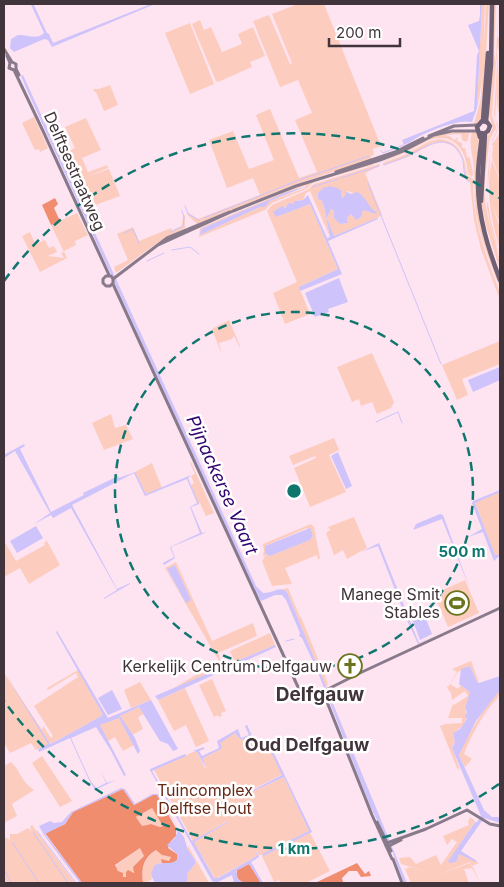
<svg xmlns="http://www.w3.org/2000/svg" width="504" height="887" viewBox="0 0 504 887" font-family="Inter,sans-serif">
<rect width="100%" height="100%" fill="#fee3f1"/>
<!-- green -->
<path fill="#fccdbe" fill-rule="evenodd" d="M298,4H324L381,146L373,149L374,155L371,156V159L294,185L197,224L187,214L189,213L198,219L260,195L253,178L227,188L209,140L233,131L249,169L274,160L256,115L270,109L299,178L317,172L295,120L312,113L298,80L280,87L253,21L269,15L290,64L292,63L272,14Z
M482,4H485C483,36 485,78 477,108Z
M486,4H489L482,115L480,120L476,124H474L481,98Z
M493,4H496L494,53L496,63L492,115L496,128L490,139L489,144C487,164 482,187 486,206C489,227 500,250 500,270L486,226L482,206V191L486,139L493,128L489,115Z
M499,4L497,36L500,40V117C491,96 503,67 498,46C496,52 497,57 498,64L495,119C500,127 498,132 493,139L494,142L499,134L500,126V179L492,158L493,145H491L487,198L491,221L500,256L491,227L487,207L488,172L491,145L494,142L492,140C499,126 498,131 494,115L497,64L496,56Z
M200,20L204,30L211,27L222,52L242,44L238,34L253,27L265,56L250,62L252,67L218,82L216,81L192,24Z
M190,23L214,84L190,94L165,33Z
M110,85L118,105L104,111L96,92H95L93,89H99Z
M34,117L48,148L40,152L39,149L35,150L22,123Z
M86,118L101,150L82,158L88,172L107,165L108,168L89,176L109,169L120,196L93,206L88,195L83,197L63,154L75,148L65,127Z
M470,131L467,142L462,140L461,134L445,135L451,137L454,140L458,137L457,141L462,143V148H465L467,157L470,158L473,173L472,177L468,174C467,154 457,133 433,139C422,142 414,149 404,153C397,156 390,159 382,162L434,136L445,133Z
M472,131L476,132L479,137L476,184L479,210L500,282V289C490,261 478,234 475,204C474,193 475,183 474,173C474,157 468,147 472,131Z
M439,139C460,141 465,157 467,175L473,179C472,220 486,256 500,293V300L481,249L474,220L470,182L465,177L464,162L461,154L454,146L443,142L432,143V144L408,157L383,165V163L404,155L428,142Z
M492,160L500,181V224L491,202L500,228V249C491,220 485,190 492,160Z
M373,163V165L365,167L314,182L306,189L272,203L265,210L199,237L200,228L299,186ZM306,185L305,188L270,201L265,207H260L200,235L201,230L203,228Z
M379,164L380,166L365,173L382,215L377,218L334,236L327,218L331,209H334V215L340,224L348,223L347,218L351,214L355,219L361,217L362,211L356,209L359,202L363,204V209L369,212L372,210L363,197L348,191L346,192L347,194L344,198L341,195L342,191L318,193V198L321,200L324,206L330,237L310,191L306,193L303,200H298L293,204H289L284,208L281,207L276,217L310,204L338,269L299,287L310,314L285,324L273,293L297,282L267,211L272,205L307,190L314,184Z
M77,213L88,235L75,241L76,245L64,251L67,258L40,272L22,236L30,232L35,244L45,240L49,248L54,246L57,252L48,256L64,258L61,253L64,252L51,225Z
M185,215V228L159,242L116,273L114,267L128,260L117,234L133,227L139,241L171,228L172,231L182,226L183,216Z
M229,320L240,346V348L234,336L232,339L219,343L222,355L212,329Z
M500,341V364L462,379L468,395L457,400L442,365Z
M372,353L394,402L391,408L377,414L372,402L361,406L359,399L352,402L337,367Z
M111,414L115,428L126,425L133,439L104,450L92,423Z
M334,438L339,450L329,455L346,492L310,507L294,468L316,458L315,456L293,465L289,456Z
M191,462L214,513L206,516L200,503H198L191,485L194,483L191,476L195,474L190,463Z
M152,463L162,488L146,494L135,472Z
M500,492V555L497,556H495L475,502Z
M354,517L367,548L347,559L343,550L334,555L326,533L330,530L328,527Z
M311,524L314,527L320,558L318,560L317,555L285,568L292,584L272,586L262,561L265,557L263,555L264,551L263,544ZM307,528L313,536L310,540L270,556L265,555V546Z
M4,541L16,561L45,545L44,543L47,541L60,565L29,584L20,568L4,577Z
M176,562L212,641L253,623L257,636L218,653L224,667L169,691L219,661L165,568ZM175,565L191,600L186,602L167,570Z
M465,580L479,613L448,627L434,594Z
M288,588L300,617L298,618L301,617L327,681L328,685L326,687L287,592L283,589Z
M270,633L275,645L235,662L230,651Z
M471,661L479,683L477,682L470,666L458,672L450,684L458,689L461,685L470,692L465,708C470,720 463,727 453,733L455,742L452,747L460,770L457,768L440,726L446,724L462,723V718H448L453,704L454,705L468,696L465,691L452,700L451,693L446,686L448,687L457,672L452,669Z
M78,670L103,715L62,738L38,749L36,750L31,743L10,753L4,743V673L42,730L43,726L51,738L53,736L34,706L78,677L76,673L48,690L47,688Z
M212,679L226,711L221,713L222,716L219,717L218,715L214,717L199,685Z
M140,682L151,700L131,708L124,690Z
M185,688L209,741L196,747L186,725L174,731L158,700Z
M500,690C500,696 497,699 493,703C480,719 471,736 464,754L472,759L465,767L459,755C470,730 483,710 500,690Z
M139,707L144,714L138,717L143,729L132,735L120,716Z
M119,718L134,745L123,751L115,737L108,741L99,725Z
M235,733L241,740L250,736L255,744L260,742L267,745L283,774L236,798L237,799L284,777L309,831L259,856L254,848L257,856L215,879L194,842L227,823L226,822L193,841L154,770L193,752H197L205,768L206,767L203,758L221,749L222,748L219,743Z
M42,756L72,801L60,807L32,763Z
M11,762C21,771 21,782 34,790L12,804L17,816L4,823V766Z
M152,808L163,826L160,827L151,824L142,826L136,817Z
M469,817H470L475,821L449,862H452L458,858L459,854H461L479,863L472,866L470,862L438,875L470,863L472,867H473L480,883L472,868L464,869L469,883H411L405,869L410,867L432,873L401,864L399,858L410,857L416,864L436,855L441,865L457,842L452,839L447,845L443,836L469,825L468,821L470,819Z
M32,825L75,883H4V838H7L10,840V834H17L28,828L32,831L30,827Z
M310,833L330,871L306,883H281L279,880L274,882L262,856Z
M188,846L209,883H187V874L195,864V860L188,850Z
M140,848L144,856C136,864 135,876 123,877L115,866Z
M156,850L165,856H170L171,860L169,861L162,859V863H159L151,875L152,879L146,883H143C141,868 144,859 156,850Z"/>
<!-- forest -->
<path fill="#f18d6f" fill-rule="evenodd" d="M55,198L58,204L54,208L60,221L51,225L42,205Z
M123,789L134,805L153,795H157L176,828V836L171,841L168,848L177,854V860L172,864L162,863L161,859L169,861L171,857L162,855L156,850C143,858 141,869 143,883H82L45,833L65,824L73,812ZM152,808L163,826L160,827L151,824L142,826L136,817ZM140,848L144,856L133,867L134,873L128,870L126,872V877H123V873L118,871L115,865Z
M357,863L365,874L369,871L371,876L361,877L357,871H349L342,878L343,882L340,883H315Z
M249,864L260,881L259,883C249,883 234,885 237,870Z"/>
<!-- water -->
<path fill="#cec3fb" d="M151,4H155L52,47L48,40L44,39L14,52L10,48L11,39L18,35C28,34 37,41 45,32L49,34L53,43Z
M480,4H482L477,108L472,122C459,119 434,129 422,135C415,138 410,143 404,145L402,140L474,111L477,55L479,51L468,25L479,21L480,15Z
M23,75L256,586L263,593C272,594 280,585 287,592L407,883H403L392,850L370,806L317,670L302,638L299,636L300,633L286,600L282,595H275L261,601L256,594L26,88L21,76Z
M307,186L270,201L265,207H260L200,235L201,230L203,228L287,192Z
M330,186L337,188L342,191L341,195L343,198L346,194L345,191L351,194L357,192C366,196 368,207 377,213L376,214L363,210L361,217L356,220L351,214L347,218L348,223L340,224L334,218V210L331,209L327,218L334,236L377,218L378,219L328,241L342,274L300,291L299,287L338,269L310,204L276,217L273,212L282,206L285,208L289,203L293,204L295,201L303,200L308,195L327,238L330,237L324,206L321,200L318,199V193L323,188Z
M339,278L348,302L328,309L329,312L315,317L305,293Z
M500,367V380L473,392L468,380Z
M24,444L25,446L20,449L51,512L84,495L83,493L118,476L119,478L135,472L146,494L191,475L188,478L199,504L191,507L202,533L207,532L171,547L175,558L164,565L163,563L174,557L170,547L200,533L190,507L197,503L187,479L145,496L134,473L72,505L117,589L130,583V584L104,599V598L117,590L71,508L53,518L51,515L34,524L50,513L15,451L4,458V455Z
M338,452L352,486L346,489L331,456Z
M500,490V492L475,503L495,555H500L494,561L483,532L468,537L482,529L472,503L473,501Z
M440,514L443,515L470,589L442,519L413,530L416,524Z
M36,526L43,538L17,553L10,541Z
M310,528L313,536L310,540L270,556L265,554V546Z
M379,543L419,643L437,635L418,644L406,618L378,546L361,552Z
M175,565L191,600L186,603L167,569Z
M423,611L432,634L420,640L411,616Z
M57,631L108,718L151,700L178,749L173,751L168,744L160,741L139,707L120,716L135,738L140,751L138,754L119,718L100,725L126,775L124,776L111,751L96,727L71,738L90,780L96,788L106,783L101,772L107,783L116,780L95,790L89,780L70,738L39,752L38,749L48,744L4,672L50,744L62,738L103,715L56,632Z
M275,645L276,647L158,700L155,696Z
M470,666L477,682L479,683L500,676V690L476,721L459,755L484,810L492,817H500V823L484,818L461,851L477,861L476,862L459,854L457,861L451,863L448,862L449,860L475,822H477L481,816L452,748L455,742L453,733L460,729L467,719L465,717L467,712L465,708L470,692L459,684L461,669Z
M112,690L122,709L108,715L98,698Z
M247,725L255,742L262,740L265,742L269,743L312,832L263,856L262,854L309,831L284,777L236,799L282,775L268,746L260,742L254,744L250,736L241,740L235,733L220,743L222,748L221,749L203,758L206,768L197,752L193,751L204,747V749L199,751L202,756L219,748L217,741L238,729L241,738L249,735L245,726Z
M185,754L186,756L152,771L192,841L227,822V823L194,842L214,878H218L257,856L254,848L259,857L251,862L263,883H261L249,864L236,871L238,879L243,883H234L232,875L216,883L212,881L150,770V769Z
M121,788L125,789L135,804L152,794H158L177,827L157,795H153L134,805L123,789L73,812L65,824L45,834L82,883H80L44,835L39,826L50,821L54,823L62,822L71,812Z
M178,830L184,837L188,850L195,860V864L187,874V883H155L151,875L154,866C161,860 169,866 177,860V854L167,845L175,838Z"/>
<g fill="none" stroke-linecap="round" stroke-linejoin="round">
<!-- stream -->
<path stroke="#cec3fb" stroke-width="1" d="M381,151L383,153L403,145
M384,165C393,162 401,159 409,155C426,147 447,131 460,154C467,165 460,172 469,182
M341,178L379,166
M368,183L379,211
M312,187L338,179
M185,206L188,214L199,220
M380,213L441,364
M204,218L299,180L369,156
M170,232L183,226L184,217L182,211
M124,233L133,229L139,243
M172,250L190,247L199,254
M147,261L164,253
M376,422L398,412L402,423
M286,641L294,639
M37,831L76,883
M33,832L68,883
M12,842L39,883
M4,870L12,883"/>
<!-- canal -->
<path stroke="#cec3fb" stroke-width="2.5" d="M32,4L46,34"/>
<!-- secondary -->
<path stroke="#887a8b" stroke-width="3" d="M4,49L12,62L16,64V69L19,75
M7,56L10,63L9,68L14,70
M14,70L43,131L109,275
M429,136L454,126L477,125
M336,172L395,152L423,138
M156,246L233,211L296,186L380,160L403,151L434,135L452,131H478
M106,276H111L113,279V283L110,286
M106,276L103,279V283L106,286H110
M113,279L167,238L230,212
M113,284L298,687L305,695L322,697L327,702L372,815L392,859
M321,696L324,691L362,672L500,608
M377,822L391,851
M386,846L387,843L426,829L467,810L490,824L500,826
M389,846L401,840
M393,859L402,883"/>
<!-- primary -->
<path stroke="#706074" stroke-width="4.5" d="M483,120L488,53
M486,122L491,65L492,4
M482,133C481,149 477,166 478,183C478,217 488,248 500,280
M480,137L477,127L482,121L487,122L490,126L488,131L485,133
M481,201L485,134"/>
</g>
<!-- distance rings -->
<g fill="none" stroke="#0f766e" stroke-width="2.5" stroke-dasharray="9 6">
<circle cx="294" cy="491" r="179"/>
<path d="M499 784A358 358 0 0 1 4 701M4 281A358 358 0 0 1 499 198"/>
</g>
<!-- icons -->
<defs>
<g id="stadium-ring" transform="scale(1.25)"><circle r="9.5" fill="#fff" stroke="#6a741d" stroke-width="1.5"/><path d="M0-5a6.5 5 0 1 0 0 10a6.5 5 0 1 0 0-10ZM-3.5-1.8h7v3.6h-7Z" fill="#6a741d"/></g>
<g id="church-ring" transform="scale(1.25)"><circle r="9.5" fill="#fff" stroke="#6a741d" stroke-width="1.5"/><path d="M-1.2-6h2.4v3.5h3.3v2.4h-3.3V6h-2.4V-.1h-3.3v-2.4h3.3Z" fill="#6a741d"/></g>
</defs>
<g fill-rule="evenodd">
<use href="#stadium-ring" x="457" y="603"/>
<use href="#church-ring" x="350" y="666"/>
</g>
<g text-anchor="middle" stroke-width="5" stroke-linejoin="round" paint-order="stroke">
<!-- street labels -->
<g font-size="16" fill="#41343a" stroke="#fff">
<text transform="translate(75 171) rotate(66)" y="6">Delftsestraatweg</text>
</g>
<!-- poi labels -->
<g font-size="16" fill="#41343a" stroke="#fff" text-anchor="end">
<text x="440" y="600">Manege Smit<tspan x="440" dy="18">Stables</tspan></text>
<text x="332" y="672">Kerkelijk Centrum Delfgauw</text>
</g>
<!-- park labels -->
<g font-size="16" fill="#672815" stroke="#fff">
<text x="205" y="796">Tuincomplex<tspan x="205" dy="18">Delftse Hout</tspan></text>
</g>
<!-- water labels -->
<g font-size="18" font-style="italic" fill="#340170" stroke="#fff">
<text transform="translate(222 485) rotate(66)" y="6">Pijnackerse Vaart</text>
</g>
<!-- neighbourhood labels -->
<g font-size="18" font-weight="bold" fill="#41343a" stroke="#fff">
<text x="307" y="751">Oud Delfgauw</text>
</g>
<!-- quarter labels -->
<g font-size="19" font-weight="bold" fill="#41343a" stroke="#fff">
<text x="320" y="701">Delfgauw</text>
</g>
</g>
<circle cx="294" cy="491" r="8" fill="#0f766e" stroke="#fff" stroke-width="2.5"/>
<g font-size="15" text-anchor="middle" font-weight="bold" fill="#0f766e" stroke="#fff" stroke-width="5" stroke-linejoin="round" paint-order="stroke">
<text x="462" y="557">500 m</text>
<text x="294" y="854">1 km</text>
</g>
<!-- border -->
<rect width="504" height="887" fill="none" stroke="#41343a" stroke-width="10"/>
<!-- scale -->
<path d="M329 38v8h71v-8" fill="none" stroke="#41343a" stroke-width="2.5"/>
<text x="336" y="38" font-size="15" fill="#41343a" stroke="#ffffff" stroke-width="4" paint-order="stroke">200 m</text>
</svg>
